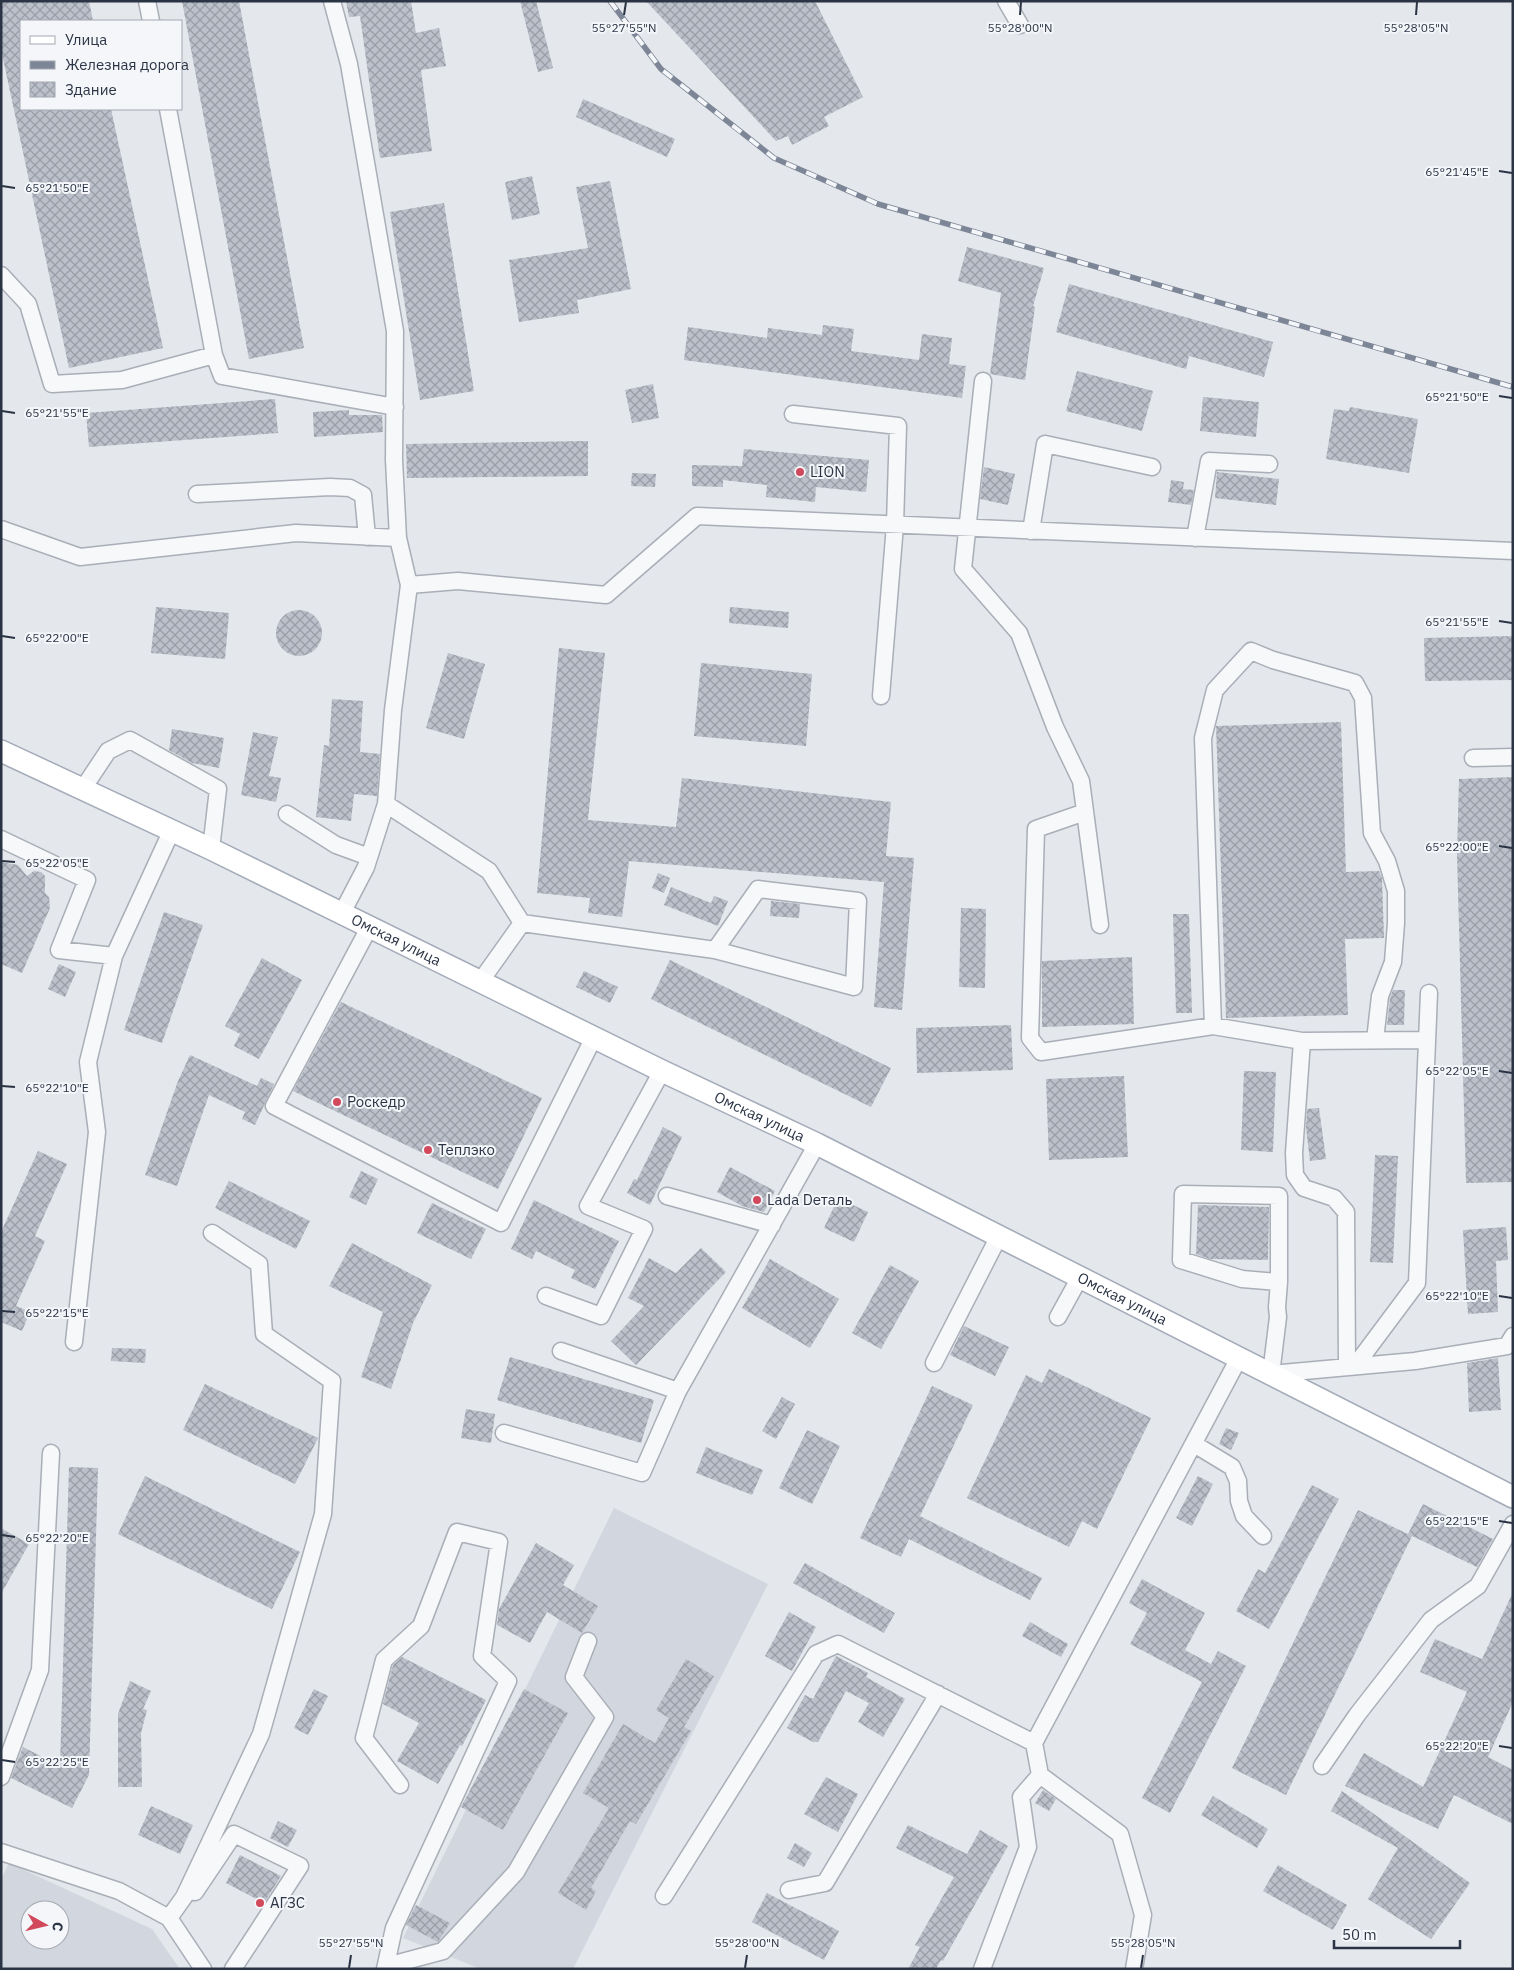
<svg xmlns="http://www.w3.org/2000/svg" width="1514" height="1970" viewBox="0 0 1514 1970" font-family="'IBM Plex Sans',sans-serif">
<defs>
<pattern id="building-cross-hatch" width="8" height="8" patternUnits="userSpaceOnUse" patternTransform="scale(1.25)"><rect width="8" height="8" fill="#bbc0ca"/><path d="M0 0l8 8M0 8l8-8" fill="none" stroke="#989da6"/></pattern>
</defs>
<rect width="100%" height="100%" fill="#e4e7ec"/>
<!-- built -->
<path fill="#d2d6de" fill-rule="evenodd" d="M614,1508L768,1584L573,1969H481L403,1938Z
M9,1863L152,1929L180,1969H1V1880ZM30,1910H60V1940H30Z"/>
<!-- building -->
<path fill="url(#building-cross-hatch)" d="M1,1H89L93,21H21V109H111L163,348L69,368L1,49Z
M182,1H239L304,348L249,359Z
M346,1H411L416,33L439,28L446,66L421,70L432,151L380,158L360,16L349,17Z
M520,1H536L553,68L538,72Z
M646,1H815L863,97L824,117L829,126L792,145L788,136L776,141Z
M583,99L675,139L667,157L576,117Z
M532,176L540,214L512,220L505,182Z
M610,181L631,289L577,300L579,313L519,322L509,260L588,248L576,187Z
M444,203L474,391L420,400L390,212Z
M967,247L1044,268L1033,306L1035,307L1025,380L990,374L1001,293L958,281Z
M1069,284L1273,342L1264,377L1189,356L1186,369L1056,332Z
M823,325L854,329L851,351L919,360L922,334L952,338L949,364L966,366L962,398L684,360L688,327L767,338L768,328L822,335Z
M1077,371L1153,391L1142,431L1066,411Z
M653,384L659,418L632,423L625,390Z
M1203,397L1259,402L1256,437L1200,431Z
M275,399L278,433L89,447L86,413Z
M1350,407L1418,419L1409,473L1326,459L1334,409L1349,411Z
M349,410V415H382L383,432L314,437L313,412Z
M588,441V476L407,478L406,444Z
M744,449L869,460L866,492L816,487L815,502L766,497L767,485L723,480V487L692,486V465L742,466Z
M984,467L1015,474L1008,505L980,499Z
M1217,472L1279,479L1276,505L1215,498Z
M632,473L656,474L655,487L631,486Z
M1171,480L1184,482L1183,489L1194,490L1191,505L1168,502Z
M156,607L229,613L225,659L151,653Z
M730,607L789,612L788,628L729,623Z
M276 633a23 23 0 1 1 46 0a23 23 0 1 1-46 0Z
M1513,636V680L1425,681L1424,638Z
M559,648L605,653L588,820L676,827L682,778L891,802L886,856L914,858L902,1010L874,1007L884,882L628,861L629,862L622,917L588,913L590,898L537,893Z
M448,653L485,664L464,739L426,728Z
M701,663L812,674L806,746L694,736Z
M332,699L363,701L360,752L380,754L377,796L354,794L351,821L316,817L324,745L329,746Z
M1341,722L1346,872L1379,871L1382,878L1384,938L1345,939L1348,1015L1226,1018L1216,726Z
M172,729L224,738L219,768L192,763L169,750Z
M253,732L278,737L269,776L281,778L276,802L241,795Z
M1513,777V1182L1466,1183L1457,854L1459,779Z
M1,862L18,865L27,876L34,871L41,872L45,876V893L49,897L50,908L22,973L1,964Z
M658,873L670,878L664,893L652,888Z
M671,887L711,903L714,896L728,901L718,926L664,905Z
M771,901L800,904L799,918L770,916Z
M961,908L986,909L985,988L959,987Z
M164,912L203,925L162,1043L124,1030Z
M1173,914H1189L1192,1013H1176Z
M1132,957L1134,1024L1042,1027V961Z
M262,958L302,980L259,1059L234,1046L240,1034L225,1026Z
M670,960L891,1068L871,1107L651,999Z
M59,964L76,972L65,997L48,989Z
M584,971L618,987L610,1003L576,987Z
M1393,990H1405L1404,1025H1387L1390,998Z
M341,1002L542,1098L498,1189L293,1091Z
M1011,1025L1013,1070L917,1073L916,1028Z
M190,1055L257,1086L261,1078L274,1084L255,1125L242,1119L245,1112L209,1095L177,1186L145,1175L178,1081Z
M1244,1071L1276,1072L1273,1152L1241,1150Z
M1124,1076L1128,1157L1049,1160L1046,1079Z
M1319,1108L1326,1159L1310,1161L1306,1128L1307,1109Z
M663,1127L682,1137L650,1205L627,1193L634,1179L637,1180Z
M38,1151L67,1164L35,1236L45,1241L16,1306L30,1312L22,1331L1,1322V1232Z
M1375,1155L1398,1156L1393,1263L1370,1262Z
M730,1167L775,1191L764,1212L742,1206L717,1192Z
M361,1171L378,1179L366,1205L349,1197Z
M229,1181L310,1221L296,1249L215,1208Z
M838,1198L868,1212L854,1242L824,1228Z
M534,1200L619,1241L595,1289L571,1278L575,1270L536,1251L532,1259L511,1249Z
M432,1203L486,1229L471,1259L417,1233Z
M1198,1205L1269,1207L1268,1260L1210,1259L1196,1254Z
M1506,1227L1508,1260L1496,1261L1498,1312L1468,1314L1463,1230Z
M352,1243L432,1285L413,1323L391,1389L361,1377L383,1312L329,1286Z
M701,1248L726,1272L636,1365L611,1341L644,1306L628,1298L649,1258L676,1273Z
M770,1259L839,1299L810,1348L742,1308Z
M890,1265L919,1281L881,1349L852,1333Z
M964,1326L1009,1347L995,1376L950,1355Z
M112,1348L146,1349L145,1363L111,1361Z
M510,1357L654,1400L641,1443L497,1400Z
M1498,1358L1501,1410L1469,1412L1467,1363Z
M1049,1369L1151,1418L1097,1529L1082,1521L1069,1547L967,1498L1026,1375L1042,1383Z
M205,1384L318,1438L295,1484L183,1430Z
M932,1386L973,1405L920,1516L1042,1578L1030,1600L909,1539L901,1557L860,1538Z
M782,1397L795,1404L776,1439L762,1431Z
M466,1409L495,1414L491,1443L461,1438Z
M1226,1428L1239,1433L1231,1450L1219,1444Z
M807,1430L840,1446L812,1504L779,1488Z
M706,1447L763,1470L752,1495L696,1473Z
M69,1467L98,1468L89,1775L72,1808L11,1778L23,1747L60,1766Z
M145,1476L300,1552L272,1609L118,1534Z
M1198,1476L1213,1484L1192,1526L1176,1518Z
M1312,1485L1339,1499L1269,1629L1236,1611L1258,1569L1265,1573Z
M1423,1504L1493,1539L1477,1567L1408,1534Z
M1358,1510L1412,1536L1286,1795L1232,1768Z
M1,1528L29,1544L1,1594Z
M536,1543L574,1565L563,1585L598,1606L582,1633L547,1612L530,1643L497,1625L499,1609Z
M805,1563L895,1613L884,1633L793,1583Z
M1142,1579L1205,1613L1185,1650L1211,1664L1218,1651L1246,1666L1170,1813L1142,1798L1202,1682L1130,1644L1147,1613L1129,1603Z
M1513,1592V1702L1488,1757L1513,1770V1824L1454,1795L1438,1829L1345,1786L1364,1753L1423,1787L1467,1692L1420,1672L1435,1639L1482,1659Z
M789,1612L816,1627L792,1671L765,1656Z
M1030,1622L1068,1644L1061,1657L1022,1636Z
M836,1656L868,1673L866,1677L905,1699L883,1737L858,1722L869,1703L846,1691L818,1742H813L787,1728L805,1695L813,1699Z
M402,1657L486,1700L462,1746L460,1745L438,1784L397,1761L419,1723L383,1704L393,1665Z
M686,1659L714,1676L684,1727L691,1731L636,1824L630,1821L591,1888L596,1891L586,1910L558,1893L609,1808L583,1793L623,1724L655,1743L669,1718L656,1710Z
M130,1681L151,1691L143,1709L147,1710L141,1733L142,1787H118V1714Z
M314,1689L328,1696L308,1735L294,1728Z
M524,1689L568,1713L503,1830L461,1807Z
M826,1777L858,1794L838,1832L804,1814Z
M1043,1790L1056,1799L1049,1811L1035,1803Z
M1342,1791L1470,1883L1431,1939L1368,1899L1398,1848L1331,1811Z
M1213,1796L1268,1829L1257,1848L1201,1815Z
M151,1806L193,1825L180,1854L138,1835Z
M278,1821L297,1830L288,1847L270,1838Z
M908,1825L967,1854L980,1830L1008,1846L943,1961L941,1960L936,1969H908L920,1947L915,1945L954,1877L896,1848Z
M795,1843L812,1853L804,1867L787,1858Z
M240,1855L281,1876L264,1903L226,1883Z
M1278,1865L1347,1905L1333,1930L1263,1891Z
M767,1893L839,1931L824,1960L752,1922Z
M416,1905L450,1923L438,1942L406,1925Z"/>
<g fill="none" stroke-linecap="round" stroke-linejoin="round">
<!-- minor casing -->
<g stroke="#a9aeb7" stroke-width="19">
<path id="minor" d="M147,1L151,21
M332,1L349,64L395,331L394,460L398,538
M1006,1L1020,25
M168,109L214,355L222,376L395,407
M1,275L28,304L52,384L122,380L214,355
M983,381L963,569L1019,633L1055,727L1081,781L1100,925
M793,414L898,426L895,525L881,696
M197,494L330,487L350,488L363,495L367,537
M1,529L80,557L296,533L398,538L409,585L393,710L386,804L366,867L342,913
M1031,531L1045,444L1152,467
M1195,538L1209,461L1269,464
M409,585L458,581L606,595L697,516L1513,551
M1473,758L1513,757
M82,790L108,751L130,740L218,789L211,849
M386,804L489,871L522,923
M1085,812L1036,829L1030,1038L1041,1052L1213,1026L1302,1041L1427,1040
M287,814L336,845L369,857
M1,839L87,880L59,950L114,956
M370,926L274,1106L501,1223L594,1037
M480,982L522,923L715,950L758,889L858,901L854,987L715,950
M1213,1026L1203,738L1215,690L1251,651L1273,660L1355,683L1363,698L1372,833L1387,861L1396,891V923L1393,962L1380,996L1375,1040
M1302,1041L1294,1153L1295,1175L1304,1188L1334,1198L1346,1212L1347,1366
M667,1196L772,1225
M1279,1282V1196L1183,1194L1181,1260L1242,1279L1279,1282L1277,1307L1278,1317L1271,1374L1415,1361L1507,1346L1513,1336
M546,1296L601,1316L644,1229L588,1206L662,1071
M1058,1317L1080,1277
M74,1342L97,1132L88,1062L114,956L171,832
M561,1351L678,1391L817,1144
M934,1363L999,1236
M1355,1366L1417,1283L1429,993
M504,1433L642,1473L678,1391
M1194,1444L1232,1467L1238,1481L1239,1501L1244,1516L1263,1536
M1322,1766L1357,1715L1431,1620L1478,1586L1513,1524
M1,1777L40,1670L51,1453
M1,1852L119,1891L169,1918L203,1969
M789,1890L825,1883L938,1694
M195,1892L234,1834L300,1866L233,1969
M664,1896L816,1654L838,1644L1034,1743
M169,1918L184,1897L261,1734L323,1514L332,1381L264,1334L259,1264L212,1233
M387,1966L443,1951L516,1872L605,1717L574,1677L588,1641
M385,1969L394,1928L508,1681L482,1656L499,1542L457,1532L421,1626L384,1660L364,1738L400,1785
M982,1969L1028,1847L1021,1797L1040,1775
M1134,1969L1143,1915L1120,1834L1040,1775L1034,1743L1239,1358"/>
</g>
<!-- major casing -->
<g stroke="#a3abb8" stroke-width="24">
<g id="major">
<path id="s1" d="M1,751L211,849L662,1071L817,1144L1513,1497"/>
</g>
</g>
<!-- minor -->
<use href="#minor" stroke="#f7f8fa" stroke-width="16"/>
<!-- major -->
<use href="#major" stroke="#fff" stroke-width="21"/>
<!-- rail casing -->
<g stroke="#7d8696" stroke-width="5.5">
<path id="rail" d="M610,1L661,69L774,158L878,204L1513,387"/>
</g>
<!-- rail -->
<use href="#rail" stroke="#f4f6f9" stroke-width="4" stroke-dasharray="11" stroke-linecap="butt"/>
</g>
<!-- ticks -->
<path fill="none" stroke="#2b3445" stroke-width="2" d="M624,15L626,2M1020,15L1021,2M1416,15L1417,2M1499,171L1512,173M2,186L15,188M1499,396L1512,398M2,411L15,413M1499,621L1512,623M2,636L15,638M1499,846L1512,848M2,861L15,862M1499,1071L1512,1073M2,1086L15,1087M1499,1296L1512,1298M2,1311L15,1312M1499,1521L1512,1523M2,1535L15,1537M1499,1746L1512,1748M2,1760L15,1762M349,1968L351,1955M745,1968L747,1955M1141,1968L1143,1955"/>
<!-- markers -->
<g fill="#d1495b" stroke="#f4f6f9" stroke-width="2">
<circle cx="800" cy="472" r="5"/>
<circle cx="337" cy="1102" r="5"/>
<circle cx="428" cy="1150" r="5"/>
<circle cx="757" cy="1200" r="5"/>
<circle cx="260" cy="1903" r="5"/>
</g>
<g text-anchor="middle" stroke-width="4" stroke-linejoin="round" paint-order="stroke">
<!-- poi labels -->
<g font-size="15" fill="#2b3445" stroke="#f4f6f9" text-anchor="start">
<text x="810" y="477">LION</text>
<text x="347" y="1107">Роскедр</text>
<text x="438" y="1155">Теплэко</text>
<text x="767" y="1205">Lada Dеталь</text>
<text x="270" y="1908">АГЗС</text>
</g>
<!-- street labels -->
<g font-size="15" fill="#2b3445" stroke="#f4f6f9">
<text dy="5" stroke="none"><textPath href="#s1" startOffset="438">Омская улица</textPath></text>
<text dy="5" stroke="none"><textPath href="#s1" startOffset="842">Омская улица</textPath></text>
<text dy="5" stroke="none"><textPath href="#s1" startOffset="1248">Омская улица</textPath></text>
</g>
</g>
<g font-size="12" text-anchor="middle" fill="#2b3445" stroke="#f4f6f9" stroke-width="4" stroke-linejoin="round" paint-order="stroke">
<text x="624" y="32">55°27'55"N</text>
<text x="1020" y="32">55°28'00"N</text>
<text x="1416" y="32">55°28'05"N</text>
<text x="1457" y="176">65°21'45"E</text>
<text x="57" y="192">65°21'50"E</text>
<text x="1457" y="401">65°21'50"E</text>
<text x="57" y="417">65°21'55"E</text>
<text x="1457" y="626">65°21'55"E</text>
<text x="57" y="642">65°22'00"E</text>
<text x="1457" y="851">65°22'00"E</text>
<text x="57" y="867">65°22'05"E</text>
<text x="1457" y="1075">65°22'05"E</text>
<text x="57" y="1092">65°22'10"E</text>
<text x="1457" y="1300">65°22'10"E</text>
<text x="57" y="1317">65°22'15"E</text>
<text x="1457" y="1525">65°22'15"E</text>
<text x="57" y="1542">65°22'20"E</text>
<text x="1457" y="1750">65°22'20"E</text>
<text x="57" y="1766">65°22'25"E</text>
<text x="351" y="1947">55°27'55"N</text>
<text x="747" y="1947">55°28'00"N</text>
<text x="1143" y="1947">55°28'05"N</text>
</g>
<!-- border -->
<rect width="1514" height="1970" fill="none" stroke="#2b3445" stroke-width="5"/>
<!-- legend -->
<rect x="20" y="20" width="162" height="90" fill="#f4f6f9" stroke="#a4a8b1"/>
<rect x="30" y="36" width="25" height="8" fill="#ffffff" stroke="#a4a8b1"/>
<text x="65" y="45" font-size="15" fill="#2b3445">Улица</text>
<rect x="30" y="61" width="25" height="8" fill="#7d8696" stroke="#a4a8b1"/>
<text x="65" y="70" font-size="15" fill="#2b3445">Железная дорога</text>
<rect x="30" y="82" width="25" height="15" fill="url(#building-cross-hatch)" stroke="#a4a8b1"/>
<text x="65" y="95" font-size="15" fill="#2b3445">Здание</text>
<!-- north arrow -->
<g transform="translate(45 1925) rotate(98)"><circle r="24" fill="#f4f6f9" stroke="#a4a8b1"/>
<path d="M0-4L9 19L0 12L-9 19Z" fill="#d1495b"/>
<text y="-8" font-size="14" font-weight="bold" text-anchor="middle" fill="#2b3445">С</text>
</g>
<!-- scale -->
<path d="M1334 1940v8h126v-8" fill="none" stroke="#2b3445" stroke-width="2.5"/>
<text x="1342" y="1940" font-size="15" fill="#2b3445" stroke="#f4f6f9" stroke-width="4" paint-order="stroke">50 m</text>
</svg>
